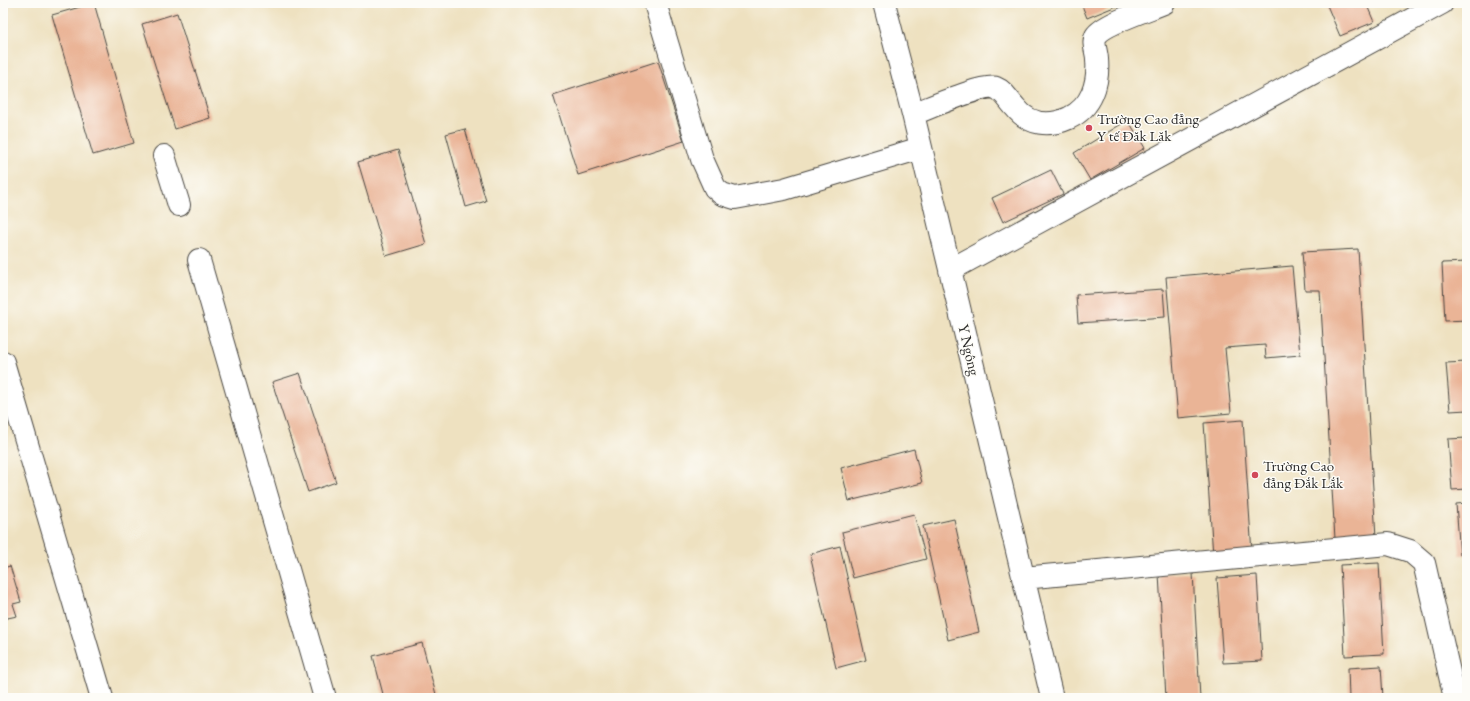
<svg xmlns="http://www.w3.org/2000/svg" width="1470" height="701" viewBox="0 0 1470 701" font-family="'EB Garamond',serif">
<rect width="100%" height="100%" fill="#fdfcf7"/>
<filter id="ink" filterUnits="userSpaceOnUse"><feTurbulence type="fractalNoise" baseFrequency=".025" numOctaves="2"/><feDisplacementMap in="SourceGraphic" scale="8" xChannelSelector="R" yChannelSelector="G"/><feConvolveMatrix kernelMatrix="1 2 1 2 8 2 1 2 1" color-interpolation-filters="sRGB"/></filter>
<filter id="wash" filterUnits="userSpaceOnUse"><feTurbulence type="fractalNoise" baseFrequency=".012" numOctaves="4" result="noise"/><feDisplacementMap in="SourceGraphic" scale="16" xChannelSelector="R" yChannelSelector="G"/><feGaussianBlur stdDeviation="0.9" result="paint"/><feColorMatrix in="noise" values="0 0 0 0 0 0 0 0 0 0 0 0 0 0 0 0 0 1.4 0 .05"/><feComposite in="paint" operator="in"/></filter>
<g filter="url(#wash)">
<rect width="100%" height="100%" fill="#eee1c0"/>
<g id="blocks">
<!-- building -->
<path fill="#eab496" d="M94,3L134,143L93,155L52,15Z
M1081,3H1124L1087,18Z
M1326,3H1366L1374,22L1340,36Z
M177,13L210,118L175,129L142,24Z
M658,61L684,141L578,175L553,95Z
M1128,120L1145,148L1090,180L1074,153Z
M465,129L486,201L466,207L446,134Z
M398,150L426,244L386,256L358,162Z
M1051,170L1063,194L1003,222L992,198Z
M1358,249L1376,537L1335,539L1320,290H1305L1302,252Z
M1467,262V320L1445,321L1442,263Z
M1292,266L1300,355L1266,358L1265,345L1225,348L1231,413L1178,418L1166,277Z
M1163,289L1165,317L1078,323L1076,295Z
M1467,362V410L1450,411L1446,363Z
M300,373L336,482L308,492L272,382Z
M1243,420L1252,553L1213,556L1204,423Z
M1467,438V489L1452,490L1448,439Z
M914,449L922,483L849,501L841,468Z
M1467,503V555H1460L1456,504Z
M914,514L926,559L853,578L842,532Z
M954,519L979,632L948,640L923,526Z
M840,546L866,660L836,668L810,554Z
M1379,563L1384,654L1345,656L1340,565Z
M10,566L21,602L13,604L17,616L3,619V568Z
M1193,573L1200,698H1166L1159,574Z
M1257,575L1262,661L1223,663L1217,578Z
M422,643L437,698H384L373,656Z
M1381,666L1383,698H1349L1348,668Z"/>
</g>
</g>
<g filter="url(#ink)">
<use href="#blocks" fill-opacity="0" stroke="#484641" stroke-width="1"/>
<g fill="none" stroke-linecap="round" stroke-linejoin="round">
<!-- minor casing -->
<g stroke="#484641" stroke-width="24">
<path id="minor" d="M655,3L702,159L715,188L722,194L735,198L784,189L921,148
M884,3L913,114L1052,698
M913,114C927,109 985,83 996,88C1004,91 1009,101 1015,107C1029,125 1049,127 1069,118C1092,107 1099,83 1097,59C1097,52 1092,43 1096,36C1103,24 1150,9 1164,3
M164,156L179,205
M199,260L325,698
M950,270L1442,3
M3,362L102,698
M1023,578L1388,544L1410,551L1424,563L1455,698"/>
</g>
<!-- minor -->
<use href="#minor" stroke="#fff" stroke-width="22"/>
</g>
</g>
<!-- markers -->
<g fill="#d1495b" stroke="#fdfcf7" stroke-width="1.5">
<circle cx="1089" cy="128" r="4"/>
<circle cx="1255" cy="475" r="4"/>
</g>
<g text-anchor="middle" stroke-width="3" stroke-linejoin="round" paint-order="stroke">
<!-- poi labels -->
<g font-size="15" fill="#2b2b2b" stroke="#fdfcf7" text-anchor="start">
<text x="1097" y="124">Trường Cao đẳng<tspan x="1097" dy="17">Y tế Đăk Lăk</tspan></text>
<text x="1263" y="471">Trường Cao<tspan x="1263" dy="17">đẳng Đắk Lắk</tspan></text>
</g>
<!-- street labels -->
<g font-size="15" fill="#2b2b2b" stroke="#fdfcf7">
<text transform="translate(969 350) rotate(77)" y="5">Y Ngông</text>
</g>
</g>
<!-- margin -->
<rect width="1470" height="701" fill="none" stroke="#fdfcf7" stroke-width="16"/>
</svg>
